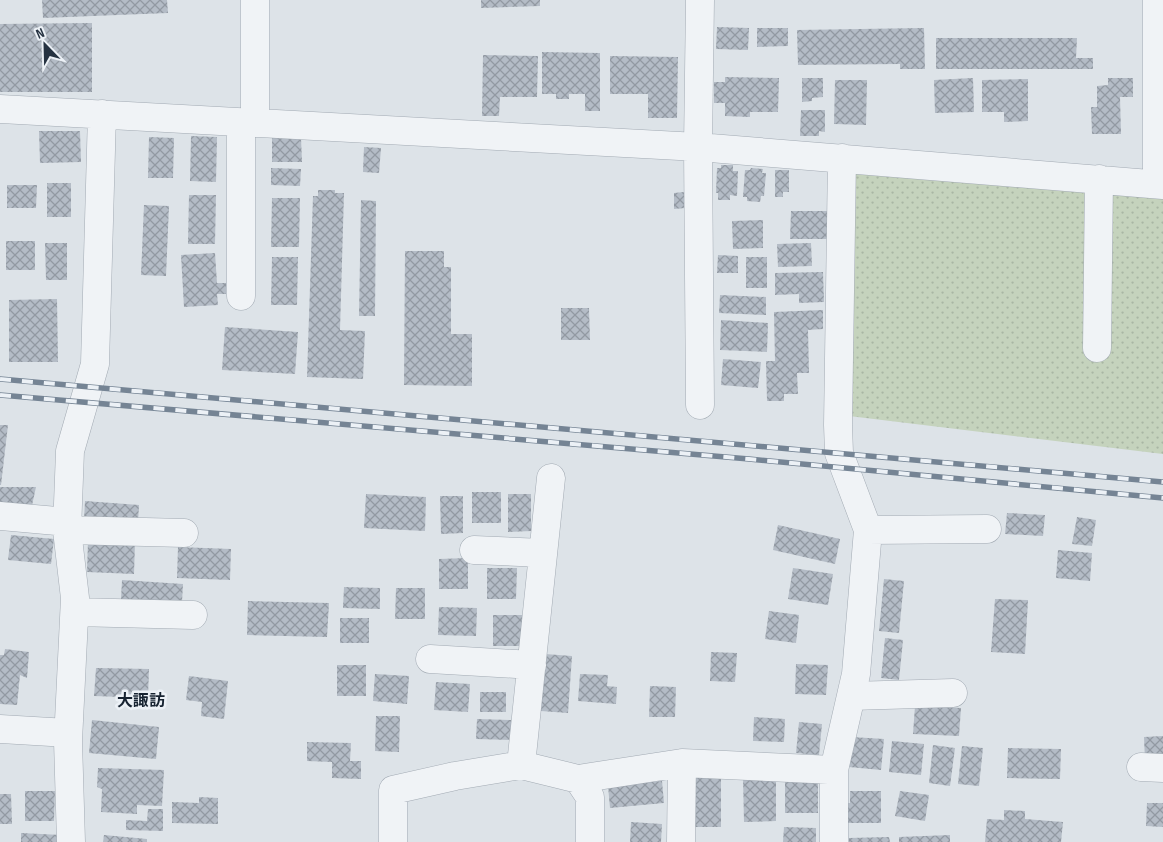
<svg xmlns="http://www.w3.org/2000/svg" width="1163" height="842" viewBox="0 0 1163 842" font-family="'Sofia Sans Condensed','Noto Sans JP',sans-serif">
<defs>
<pattern id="grass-dots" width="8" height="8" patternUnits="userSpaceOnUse" patternTransform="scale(1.25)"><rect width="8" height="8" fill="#c5d3bd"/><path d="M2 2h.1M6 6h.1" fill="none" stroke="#a9b6a4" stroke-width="1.8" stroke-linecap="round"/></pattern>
<pattern id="building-cross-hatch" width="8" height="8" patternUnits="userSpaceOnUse" patternTransform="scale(1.25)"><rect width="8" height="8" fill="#b4bcc6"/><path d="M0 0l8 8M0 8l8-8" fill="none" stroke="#9299a2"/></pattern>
</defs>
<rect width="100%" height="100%" fill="#dde3e8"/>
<!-- grass -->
<path fill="url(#grass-dots)" d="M856,171L1163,197V454L849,416Z"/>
<!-- building -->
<path fill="url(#building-cross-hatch)" d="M42,0H167L168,13L43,18Z
M481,0H540V6L481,8Z
M92,23V92H0V24Z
M717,27L749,28L748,50L716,49Z
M757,28H788V46L757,47Z
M924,28L925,69H900V64L798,65L797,30Z
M936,38H1077L1076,58H1093V69H936Z
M542,52L600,53V111H585V94H569V99H556V94H542Z
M483,55L538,56L537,97H500L499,116H482Z
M610,56L678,57L677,118H648V94H610Z
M725,77L779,78L778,112H750V117L725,116V103H714V82H725Z
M802,78H823V97L812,98V101L802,102Z
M973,78L974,112L935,113L934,80Z
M1108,78H1133V97H1120L1121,134H1092L1091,107H1097V86L1108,85Z
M1028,79V121L1004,122V112H982V80Z
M835,80H867L866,125L834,124Z
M801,110H825V132L819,131V136H800Z
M39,131H80L81,162L40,163Z
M191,136L217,137L216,182L190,181Z
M149,137L174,138L173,178H148Z
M272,138H301L302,162H272Z
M364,147L381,148L379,173L363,172Z
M721,165H733V171H738L737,196L730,195V200H718V193H716L717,168H721Z
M271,168L301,169L300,186L271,185Z
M751,168L763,169L762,173H766L764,196H761L760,202L747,201V197H743L745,170H750Z
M775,170H789V192H783V197H775Z
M47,183H71V217H47Z
M7,185H37L36,208H7Z
M318,190H335V193H344L340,330L365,331L363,379L307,377L313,196H318Z
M684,192L685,208L674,209V193Z
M189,195H216L215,244H188Z
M272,198H300L299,247H271Z
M361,200L376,201L375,316H359Z
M144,205L169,206L166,276L141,275Z
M791,211H827V239H790Z
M763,220V248L733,249L732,221Z
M6,241H35V270H6Z
M45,243H67V280H46Z
M811,243L812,266L778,267L777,244Z
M405,251H444V267H451V334H472V386L404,385Z
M215,253L217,283H226V294H217L218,305L184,307L181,255Z
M718,255L738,256V273H717Z
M272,257H298L297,305H271Z
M746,257H767V288H746Z
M823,272L824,302L799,303V294L775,295V273Z
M720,295L766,297V315L719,313Z
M57,299L58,362H9V300Z
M561,308H589L590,340H561Z
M823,310V329L808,330L809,373H797L798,394H784V401H767L766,361H775L774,312Z
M721,320L768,323L767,352L720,350Z
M225,327L298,332L295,374L222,370Z
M723,359L761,362L758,388L721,385Z
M0,425H8L1,485H0Z
M0,487H36L31,510L0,507Z
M472,492H501V523H472Z
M366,494L426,497L425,531L364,528Z
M508,494H531V531L508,532Z
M440,496H463V533L441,534Z
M85,501L139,505L138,523L84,520Z
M1007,513L1045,515L1043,536L1005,534Z
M1077,517L1096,520L1092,546L1072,544Z
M778,525L840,539L835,564L773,550Z
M11,535L54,539L51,564L8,560Z
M88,541L135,543L134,574L87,572Z
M178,547L231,549L230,580L177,578Z
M1058,550L1092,553L1090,581L1056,578Z
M468,558V589H439V559Z
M487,568H517L516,599H487Z
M793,568L833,574L828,605L788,599Z
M884,579L904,581L899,633L879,631Z
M122,580L183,584L182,602L121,599Z
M344,587L380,588V609L343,608Z
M396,588H425V619H395Z
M995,599L1028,600L1025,654L991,652Z
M248,601L329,603L327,637L247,635Z
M439,607L477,608L476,636L438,635Z
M769,611L799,615L796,643L765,639Z
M493,615H522V646H493Z
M340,618H369V643H340Z
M885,638L903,640L899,680L881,678Z
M5,649L29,652L27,678L20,675L17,705L0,704V655H4Z
M711,652L737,653L735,682L710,681Z
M545,654L572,656L568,713L541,711Z
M796,664L828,665L826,695L795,694Z
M337,665H366V696H337Z
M96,668L149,669L148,698L94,696Z
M375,674L409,676L407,704L373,701Z
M580,674L608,675L607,686L617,687L616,704L578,701Z
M189,676L228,681L224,719L201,716L202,702L186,700Z
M436,682L470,684L468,712L434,710Z
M650,686L676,687L675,717H649Z
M480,692H506V712H480Z
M915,706L961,708L959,736L913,734Z
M376,716H400L399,752L375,751Z
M754,717L785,719L784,742L753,741Z
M477,719L511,720V740L476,739Z
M92,720L159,727L156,759L89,753Z
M799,722L822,724L819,755L796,753Z
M1163,736V760L1145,761L1144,737Z
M852,737L884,739L881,770L849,767Z
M892,741L924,744L921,775L889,772Z
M307,742L351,743L350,761H361V779L332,778V762L307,761Z
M933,745L955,748L950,786L929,783Z
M962,746L983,748L979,786L958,784Z
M1008,748L1061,749L1060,779L1007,778Z
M98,768L164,770L162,806L137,805V814L101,812L102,789L97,787Z
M776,775V821L744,822L743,776Z
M690,776H721V827H690Z
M785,777H818V813H785Z
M662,781L664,803L610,808L608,786Z
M25,791H55L54,821H25Z
M850,791H881V823H844V803H850Z
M900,791L929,795L925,821L895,816Z
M0,794H11L12,824H0Z
M199,797L218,798V824L172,823V802L199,803Z
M1147,803H1163V827L1146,826Z
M148,809H163V831L126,830V820L147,821Z
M1004,810L1025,811V819L1063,822L1061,842H985L987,819L1004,820Z
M631,822L662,824L661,842H630Z
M784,827L816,828V842H783Z
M21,833L61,835V842H21Z
M104,835L147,839V842H103Z
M950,835V842H899V837Z
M889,837L890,842H849V838Z"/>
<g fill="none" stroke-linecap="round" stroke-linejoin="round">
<!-- minor casing -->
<g stroke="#a2aab3" stroke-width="29">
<path id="minor" d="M255,0V123
M700,0L698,147L700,405
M1157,0V184
M0,109L698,147L1163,185
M241,296V122
M1097,348L1099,179
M551,478L521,765L578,779L590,797V842
M0,516L68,522
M67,530L184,533
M868,530L987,529
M474,550L543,553
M75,612L193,615
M430,659L532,665
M851,696L953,693
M0,729L68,733
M682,763L834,770
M1141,767L1163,768
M578,779L682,763L681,842
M71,842L68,741L75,598L67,530L70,451L95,364L102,114
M393,842V790L455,776L521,765
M834,842V770L856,674L868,530L839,453L838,425L842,158"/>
</g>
<!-- minor -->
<use href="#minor" stroke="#f0f3f6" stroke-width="28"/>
<!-- rail casing -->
<g stroke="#758494" stroke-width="5.5">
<path id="rail" d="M0,379L1163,482
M0,395L749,459L1163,498"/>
</g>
<!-- rail -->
<use href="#rail" stroke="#ecf1f6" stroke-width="4" stroke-dasharray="11" stroke-linecap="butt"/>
</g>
<g text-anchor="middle" stroke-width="5" stroke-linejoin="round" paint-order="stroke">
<!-- quarter labels -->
<g font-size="16" font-weight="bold" fill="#172331" stroke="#ecf1f6">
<text x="141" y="706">大諏訪</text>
</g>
</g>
<!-- north arrow -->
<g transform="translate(45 45) rotate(337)" stroke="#ecf1f6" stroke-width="4" paint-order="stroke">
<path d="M0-4L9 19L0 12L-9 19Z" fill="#253241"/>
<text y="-8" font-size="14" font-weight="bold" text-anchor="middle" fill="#253241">N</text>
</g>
</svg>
